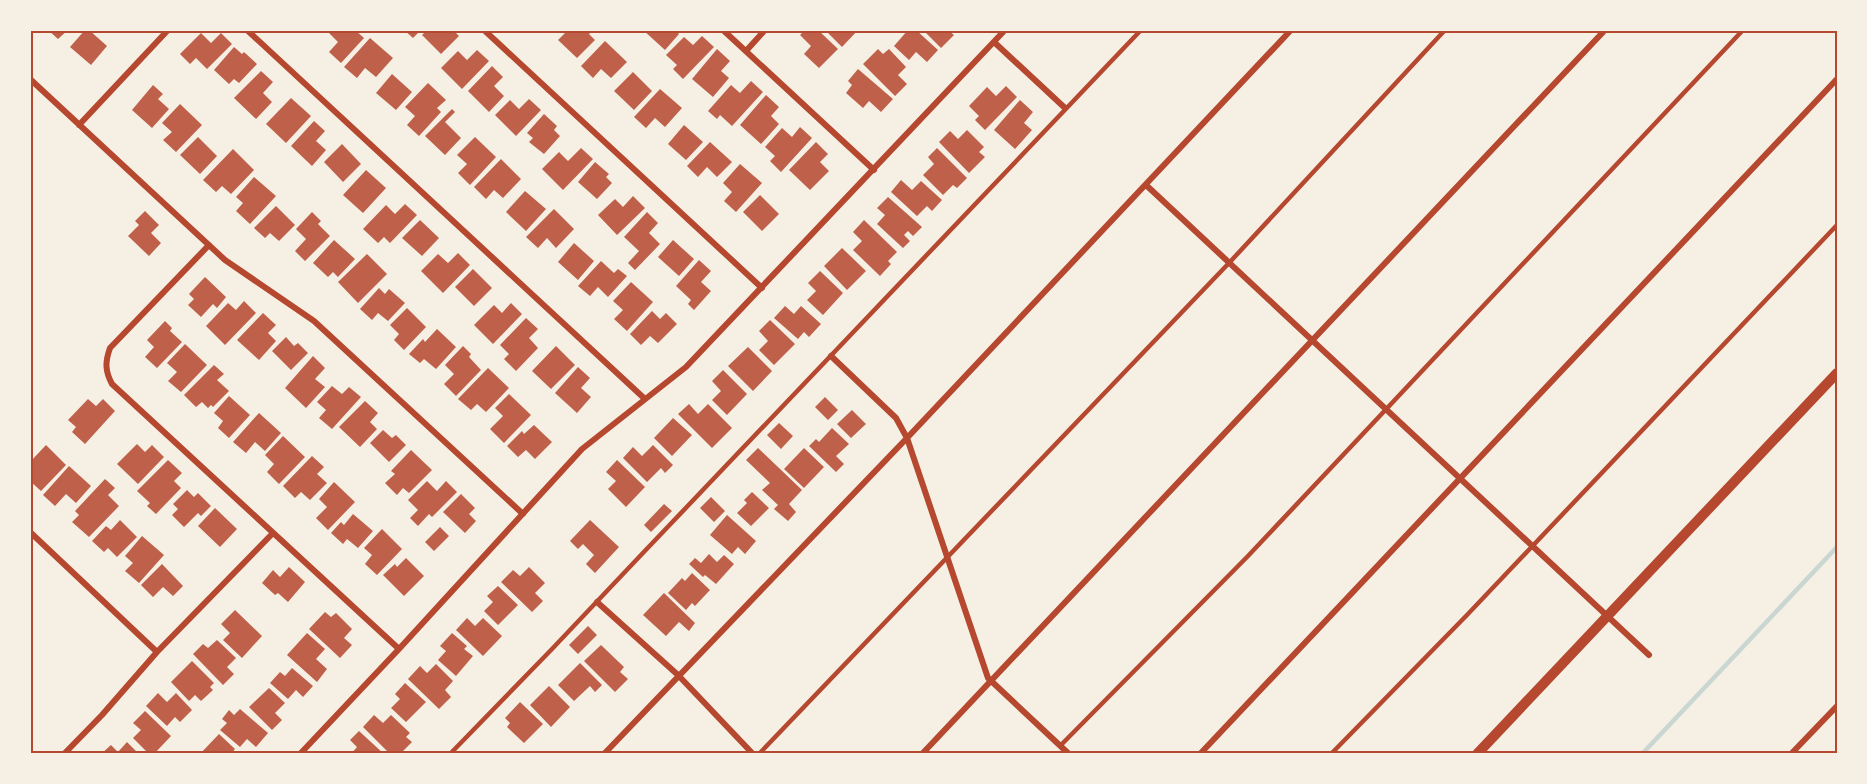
<svg xmlns="http://www.w3.org/2000/svg" width="1867" height="784" viewBox="0 0 1867 784" font-family="'Noto Serif',serif">
<rect width="100%" height="100%" fill="#f6efe4"/>
<g fill="none" stroke-linecap="round" stroke-linejoin="round">
<!-- stream -->
<path stroke="#c9d6d2" stroke-width="4.5" d="M1642,754L1837,547"/>
</g>
<!-- building -->
<path fill="#bf614a" d="M48,30H68L58,39Z
M85,30H89L107,46L91,65L70,47Z
M332,30H355L364,38L341,63L329,52L338,42L329,33Z
M404,30H421L413,38Z
M427,30H453L459,36L441,54L422,35Z
M568,30H593L589,34L595,40L577,58L558,40Z
M643,30H675L679,34L665,50Z
M805,30H818L838,49L819,68L804,54L811,46L800,35Z
M825,30H858L842,47Z
M908,30H916L938,50L927,62L916,52L909,60L894,46Z
M923,30H948L954,35L941,48Z
M201,33L211,43L221,33L232,44L207,69L196,58L190,64L180,54Z
M702,36L714,47L683,79L673,69L677,65L666,55L684,37L693,45Z
M370,38L393,58L376,77L365,68L357,78L344,67Z
M605,41L627,62L611,78L601,69L593,78L581,66Z
M234,47L242,54L244,52L257,64L239,83L234,79L229,84L214,70Z
M717,49L730,61L721,71L729,78L713,97L692,79Z
M878,49L883,54L889,49L906,67L898,75L907,84L895,96L863,64Z
M477,50L489,61L462,89L441,68L458,51L467,60Z
M492,66L503,77L494,86L504,96L489,112L468,91Z
M858,69L893,99L881,112L869,101L863,108L846,93L852,85L848,81Z
M261,71L273,82L263,93L272,102L256,119L234,98Z
M633,72L652,91L634,110L614,91Z
M392,74L412,92L396,110L376,93Z
M751,81L763,92L732,126L720,115L717,119L708,111L731,85L740,93Z
M428,83L446,100L437,108L441,112L419,136L407,125L415,116L405,107Z
M153,85L163,94L158,99L169,109L152,128L132,110Z
M1006,86L1017,97L985,130L975,120L979,116L969,106L987,87L996,96Z
M660,89L682,108L665,127L655,118L646,128L634,117Z
M766,95L779,107L771,116L779,124L761,144L740,125Z
M291,98L311,116L286,143L266,124Z
M529,99L541,110L516,136L495,115L510,100L519,109Z
M1020,100L1033,112L1024,123L1032,130L1015,149L994,130Z
M180,104L202,125L176,152L163,140L172,132L162,123Z
M452,109L455,112L445,122L461,138L445,155L425,136Z
M544,114L557,126L554,130L560,136L544,154L529,142L533,138L527,133Z
M314,121L325,131L316,141L326,150L312,166L291,146Z
M684,125L703,142L686,160L668,144Z
M800,127L812,138L781,172L770,161L775,156L765,147L782,128L792,137Z
M967,130L984,147L979,152L985,157L969,173L939,142L950,131L958,139Z
M198,137L217,156L200,174L180,155Z
M475,137L496,157L470,185L458,173L467,164L457,155Z
M710,142L732,162L717,177L707,167L698,177L687,166Z
M816,142L828,154L820,162L829,171L810,190L789,170Z
M342,144L361,164L343,182L324,162Z
M581,148L593,159L563,190L542,169L559,152L568,161Z
M937,148L967,178L957,188L953,185L943,195L923,175L934,164L928,157Z
M233,149L254,170L231,194L222,186L216,192L203,180Z
M501,159L521,179L503,198L494,190L486,199L474,187Z
M595,162L609,174L606,177L612,183L597,199L578,182Z
M740,164L762,183L736,212L724,201L732,192L723,183Z
M366,170L386,188L363,213L343,195Z
M254,177L276,196L250,224L236,211L243,203L236,197Z
M901,180L912,190L921,181L942,200L932,211L927,206L917,216L891,192Z
M525,191L546,209L526,231L506,212Z
M760,195L779,214L762,231L743,212Z
M633,196L645,208L617,235L598,215L615,199L623,207Z
M888,197L922,227L913,236L908,231L904,235L910,241L903,248L877,224L885,215L877,208Z
M405,204L417,215L390,243L384,237L378,243L363,229L386,205L395,214Z
M276,206L295,225L279,241L270,233L265,238L254,228Z
M554,209L574,229L556,248L547,238L538,248L526,237Z
M145,211L159,225L151,233L161,243L149,256L128,236L139,225L135,221Z
M312,212L321,221L318,224L330,236L305,261L295,251L306,239L296,229Z
M647,212L658,223L649,233L660,244L635,270L628,263L639,251L624,237Z
M420,220L439,238L422,256L402,238Z
M864,220L897,252L888,261L891,264L880,276L853,250L862,241L853,232Z
M334,240L355,259L338,277L333,272L328,277L313,263Z
M673,240L694,259L679,276L658,257Z
M574,243L594,261L578,280L558,262Z
M842,248L866,271L847,290L824,266Z
M458,253L470,265L443,293L421,271L438,254L448,263Z
M367,254L387,274L358,303L338,282Z
M699,260L711,271L701,282L711,291L694,310L688,304L691,300L676,286Z
M601,261L614,273L618,269L627,276L608,297L598,287L590,296L578,286Z
M473,269L492,288L474,306L455,287Z
M820,271L843,293L823,315L807,300L816,291L808,283Z
M205,277L226,297L217,308L213,304L201,317L188,305L194,299L189,294Z
M631,282L653,302L627,331L614,319L623,310L613,301Z
M379,288L385,294L389,289L405,303L388,321L378,313L372,320L360,309Z
M244,301L256,313L225,345L206,326L228,303L236,310Z
M511,303L522,314L493,344L474,325L494,305L502,313Z
M785,306L794,314L801,306L821,324L809,337L804,332L798,339L774,318Z
M407,308L426,327L404,350L394,340L399,334L390,325Z
M652,311L660,319L666,313L677,324L658,343L650,336L641,345L630,334Z
M263,313L276,325L268,333L276,341L259,360L237,340Z
M526,318L538,329L529,338L538,348L516,371L504,359L509,354L500,345Z
M770,320L795,344L774,365L759,350L768,341L759,331Z
M165,321L172,328L170,331L182,342L157,368L145,357L154,347L147,340Z
M437,329L456,347L436,369L424,359L420,363L409,354L423,339L425,342Z
M286,337L294,346L298,343L308,353L291,370L272,351Z
M185,344L207,365L181,392L168,381L177,372L167,363Z
M463,346L471,354L469,357L481,370L456,396L444,384L454,374L445,365Z
M556,346L575,365L551,389L532,371Z
M748,347L772,371L753,391L728,366Z
M313,356L325,368L315,379L325,387L306,408L285,388Z
M214,365L224,374L217,380L229,391L213,407L211,405L208,408L202,402L196,407L184,395Z
M578,367L590,378L581,388L591,397L577,413L555,393Z
M488,368L509,388L486,412L477,404L471,410L458,399Z
M723,370L747,394L727,415L712,400L721,391L712,381Z
M332,386L342,394L349,387L361,397L332,429L319,418L326,410L317,402Z
M509,394L531,415L504,443L490,429L503,416L495,408Z
M229,396L250,415L229,438L218,428L223,421L214,413Z
M825,397L838,410L828,420L815,407Z
M88,399L96,406L103,399L115,411L85,444L72,432L76,427L68,420Z
M365,401L378,413L370,422L377,429L360,447L339,427Z
M689,404L698,414L708,404L732,428L712,448L678,414Z
M852,410L866,424L851,438L837,424Z
M259,413L281,433L265,451L255,442L246,453L233,442Z
M673,418L692,435L672,456L654,438Z
M779,423L793,436L781,449L767,435Z
M534,425L552,442L535,459L526,450L518,457L507,446L522,431L524,434Z
M832,428L849,444L836,456L844,464L836,472L809,446L816,439L819,442Z
M383,430L392,438L396,435L406,445L389,462L370,443Z
M283,436L305,457L279,484L267,472L274,464L265,455Z
M137,444L145,452L152,445L164,457L138,484L117,464Z
M46,445L66,465L41,491L30,481V473L33,470L30,468V462Z
M653,445L673,465L665,473L661,468L647,482L623,458L633,447L642,456Z
M758,448L802,490L789,504L796,512L788,521L774,509L778,505L762,490L770,483L746,460Z
M804,448L824,467L804,488L784,469Z
M411,450L432,470L409,493L403,488L397,495L385,483L395,474L391,471Z
M312,456L324,467L317,474L327,483L310,500L301,492L295,498L283,486Z
M168,460L182,473L174,481L181,488L156,514L147,506L150,503L137,491Z
M617,460L645,487L626,507L608,489L616,481L606,472Z
M69,466L91,486L76,503L66,494L55,506L43,495Z
M105,479L115,488L108,495L119,506L89,537L72,522L79,515L75,511Z
M427,481L437,491L446,481L457,492L432,517L429,514L418,526L410,518L418,510L408,500Z
M334,482L355,502L328,530L316,518L327,507L319,499Z
M187,490L194,497L198,493L211,506L201,516L198,513L184,527L172,515L178,509L173,504Z
M752,492L769,508L751,526L737,513L747,503L744,500Z
M461,494L475,508L469,514L476,521L465,533L443,512Z
M711,497L725,511L714,522L700,508Z
M664,504L672,511L651,532L644,525Z
M215,508L237,529L220,547L198,526Z
M353,514L373,531L358,548L347,539L343,544L331,533L341,522L344,525Z
M727,515L756,541L745,554L738,547L732,554L710,535Z
M120,520L137,537L117,557L108,548L104,552L92,541L106,526L111,530Z
M590,520L619,547L595,573L586,564L594,555L583,544L578,549L570,541Z
M440,527L449,536L434,551L425,542Z
M382,529L402,549L377,575L365,564L372,555L364,548Z
M142,536L164,555L139,583L125,571L133,563L125,556Z
M709,554L717,562L724,555L734,564L716,584L705,575L703,577L689,564L695,558L701,563Z
M406,558L424,576L404,596L383,575L395,564L397,567Z
M162,564L183,586L173,596L163,587L153,597L141,585Z
M289,567L305,582L288,602L278,593L275,595L262,583L273,570L280,577Z
M529,567L545,583L535,593L543,601L532,612L501,582L513,570L520,576Z
M692,573L710,590L695,606L692,603L686,610L668,593L682,578L685,581Z
M498,586L518,605L498,625L484,611L493,602L487,596Z
M664,593L695,623L689,631L679,622L666,636L643,615Z
M235,610L262,636L242,658L223,640L230,633L221,624Z
M325,612L331,617L336,613L352,629L344,638L352,645L340,658L309,629Z
M467,618L475,626L483,618L502,636L483,656L456,630Z
M588,626L597,635L578,654L569,645Z
M307,633L325,649L316,659L327,669L317,682L287,655Z
M452,633L467,646L464,649L473,656L456,676L438,660L446,651L440,646Z
M217,640L236,658L227,667L234,674L223,685L193,654L203,644L208,648Z
M601,645L624,667L620,672L628,679L615,692L584,661Z
M192,661L214,683L210,687L213,690L201,701L195,695L189,701L171,682Z
M580,663L602,685L595,692L590,686L574,701L558,685Z
M436,664L453,681L445,690L451,697L439,709L408,679L420,666L427,673Z
M292,668L313,686L303,697L296,690L288,699L270,683L280,672L285,676Z
M405,683L426,702L406,722L391,708L400,699L395,694Z
M549,686L570,707L551,727L530,705Z
M269,688L285,703L275,713L282,720L272,730L249,707Z
M158,693L167,702L176,693L192,710L180,722L175,717L167,726L146,706Z
M520,702L543,724L524,743L507,727L510,723L505,718Z
M240,709L268,733L256,747L247,739L240,747L220,730L227,723L222,719L229,710L234,715Z
M145,711L171,736L154,754H149L133,738L141,730L133,723Z
M374,715L383,723L391,715L410,733L406,737L412,742L400,754H390L363,727Z
M359,731L384,754H351L357,747L350,740Z
M219,734L235,749L231,754H200Z
M127,742L139,754H101L111,745L118,752Z"/>
<g fill="none" stroke-linecap="round" stroke-linejoin="round">
<!-- service -->
<path stroke="#b5482f" stroke-width="4.5" d="M1060,746L1248,556L1743,30
M450,754L552,649L641,555L1141,30
M759,754L1229,263L1445,30
M1331,754L1467,615L1837,225"/>
<!-- minor -->
<path stroke="#b5482f" stroke-width="6" d="M247,30L645,399
M484,30L762,288
M723,30L874,170
M994,42L1065,108
M746,51L765,30
M30,79L225,260L314,321L523,514
M79,125L168,30
M1146,185L1649,655
M209,245L110,348C105,362 105,371 112,384L399,649
M831,356L896,418L907,438L988,678L1069,754
M30,532L157,652
M597,602L678,675L753,754
M64,754L102,715L157,652L273,533
M300,754L399,649L582,449L686,367L1005,30
M604,754L907,438L1291,30
M922,754L1605,30
M1200,754L1837,79
M1791,754L1837,706"/>
<!-- tertiary -->
<path stroke="#b5482f" stroke-width="10" d="M1477,754L1837,373"/>
</g>
<!-- border -->
<rect width="1867" height="784" fill="none" stroke="#f6efe4" stroke-width="63"/>
<rect x="32" y="32" width="1804" height="720" fill="none" stroke="#b5482f" stroke-width="2"/>
</svg>
